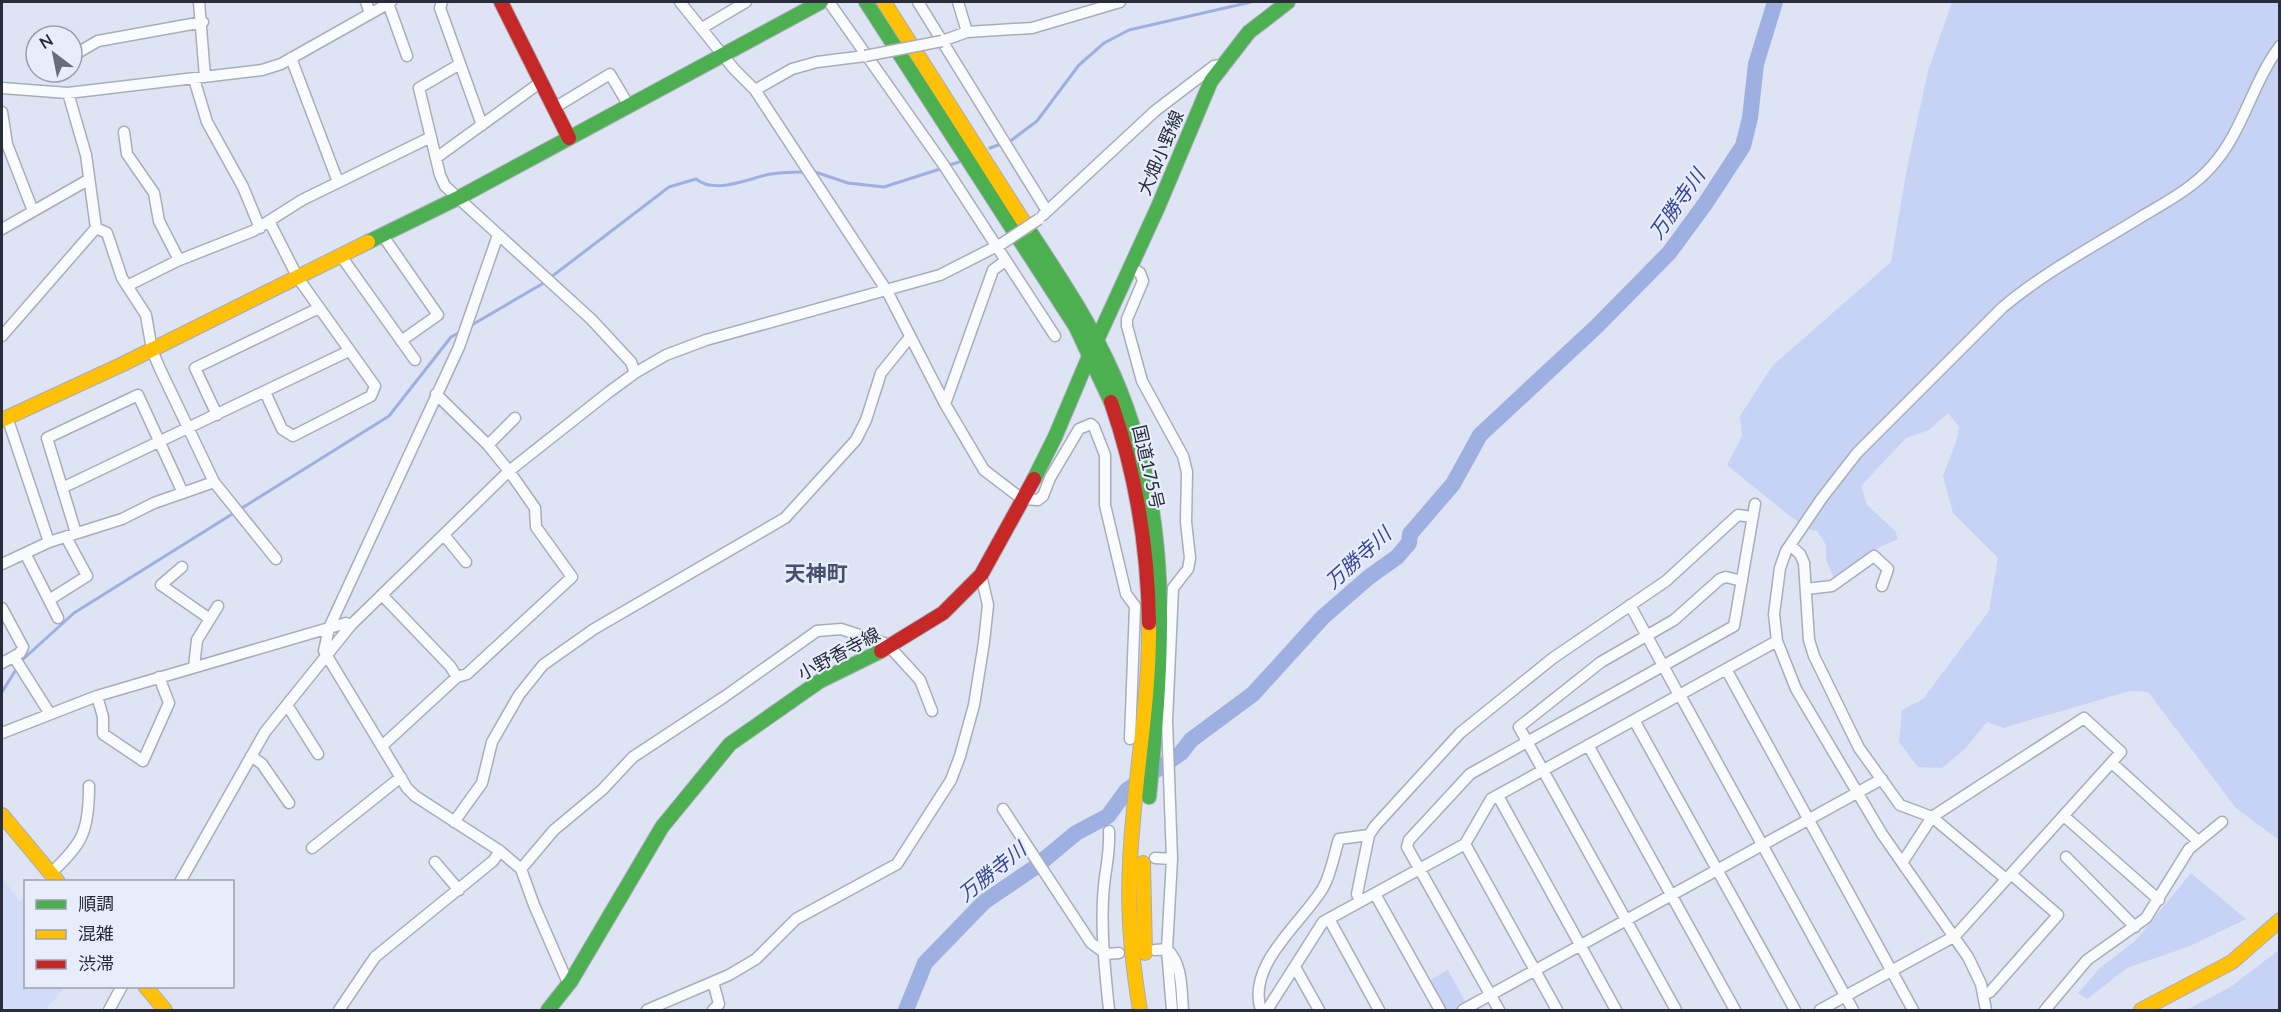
<svg xmlns="http://www.w3.org/2000/svg" width="2281" height="1012" viewBox="0 0 2281 1012" font-family="Lato,'Noto Sans JP',sans-serif">
<rect width="100%" height="100%" fill="#dee4f3"/>
<!-- built -->
<path fill="#d1dcf9" d="M2,877L20,902L25,897L26,986L65,987L45,1010H2Z"/>
<!-- green -->
<path fill="#c7d3f5" d="M1952,2H2279V840L2236,808L2148,692L2130,691L2003,728L1987,722L1965,749L1942,768L1918,767L1899,742L1902,710L1923,699L1989,611L1998,558L1953,513L1943,476L1957,439L1959,427L1948,413L1929,430L1906,438L1861,486L1867,505L1895,531L1898,539L1878,548L1835,580L1826,560V545L1817,531L1808,529L1781,509L1727,465L1742,436L1740,416L1773,365L1891,262L1907,168L1928,71Z
M2191,873L2246,919L2190,946L2127,968L2087,999L2078,993L2100,968L2136,940Z
M2279,950V1010H2186L2229,988Z
M1448,970L1467,1005L1457,1010H1446L1429,981Z"/>
<g fill="none" stroke-linecap="round" stroke-linejoin="round">
<!-- stream -->
<path stroke="#9eafe2" stroke-width="3" d="M1009,142L1037,121L1079,65L1104,43L1129,30L1251,2
M990,148L998,145
M950,165L959,162
M812,171L848,183L884,187L940,169
M470,326L542,284L669,187L696,179C715,194 745,180 766,175C778,172 792,172 805,172
M20,662L74,613L389,416L451,337L462,331
M2,692L17,668"/>
<!-- river -->
<path stroke="#9eafe2" stroke-width="16" d="M906,1010L925,963L984,902L1034,868L1076,833L1108,816L1127,790L1181,753L1191,740L1253,694L1323,617L1369,577L1397,557L1409,543L1410,534L1453,484L1480,435L1597,326L1669,253L1705,204L1743,146L1750,118L1756,64L1775,2"/>
<!-- street casing -->
<g stroke="#a8adba" stroke-width="13">
<path id="street" d="M199,2L205,77
M366,2L370,13
M442,2L440,8L482,125
M680,2L734,69L755,90L887,291L945,404L984,470L1022,499L1038,500L1043,496L1050,478L1079,429L1091,424L1094,427L1105,455V505L1126,594L1135,606L1130,739
M829,2L943,164L1055,336
M918,2L1047,211
M958,2L967,32
M388,3L407,56
M702,28L746,2
M942,41L967,32L1032,28L1120,2
M72,56L98,41L203,22
M291,58L338,182
M460,64L419,88L440,175L445,186L591,319L631,362L635,373
M194,79L207,122L243,187L260,228
M2,88L68,93L262,70L281,64L391,2
M755,90L792,69L817,62L865,56
M554,108L610,74L629,106
M2,112L7,144L33,211
M124,132L127,154L154,193L159,221L179,260
M436,158L541,82
M1043,215L1155,111L1214,66L1221,65
M96,228L107,233L122,278L146,315L152,350L160,369L214,482L276,559
M2,229L88,180
M498,235L459,347L329,628L324,651L407,788L415,796L500,851L521,869L534,905L568,983
M383,236L438,315L401,341
M341,256L415,360
M1131,267L1140,273L1143,281L1127,319V326L1142,381L1183,456L1187,472L1186,522L1190,558L1188,569L1173,588L1167,720L1172,859L1167,949L1172,1010
M127,286L177,261L253,231L302,200L431,137
M2,336L96,228L86,155L68,93
M265,392L282,429L293,436L371,396L375,386L298,278L270,223
M945,404L993,270L1005,261
M217,415L195,368L319,308
M7,417L49,542
M488,445L515,418
M62,488L349,351
M76,533L47,438L138,395L183,493
M444,535L466,562
M1790,545L1800,554L1804,563L1809,640L1814,656L1859,748L1900,805L1932,817L2006,879
M26,555L58,618
M2,564L49,542L122,519L154,503L214,482
M182,567L161,585L210,619
M1806,589L1832,586L1874,556L1888,569L1882,586
M382,595L450,666L457,677
M49,600L87,576L66,537
M1630,605L1679,695
M2,608L23,647L20,653L2,663
M14,657L50,714
M194,667L197,640L218,606
M1726,669L1913,1010
M1680,695L1853,1010
M97,696L103,717V734L143,761L169,703L159,677
M287,705L318,754
M1634,720L1795,1010
M2,733L97,696L346,623L351,625
M1588,745L1735,1010
M382,746L457,677L467,674L572,577L536,527L535,508L509,471L488,445L436,394
M251,756L262,764L289,803
M2112,763L2198,841
M1498,796L1616,1010
M1003,809L1091,943L1106,954L1119,953
M2064,816L2159,900
M454,822L482,783L492,742L519,695L543,665L594,629L785,518L856,440L866,420L881,373L910,337
M1109,831C1110,854 1106,865 1104,886C1100,925 1105,972 1109,1010
M1465,844L1557,1010
M312,848L401,777
M2066,857L2135,927
M1155,858L1172,859
M435,862L459,890
M521,869L554,830L602,790L633,757L724,697L817,631L841,629L887,644L920,680L932,711
M51,873C83,843 89,831 89,786
M180,882L265,732L351,625L509,471L609,392L635,373L666,355L706,340L940,275L1003,243
M1375,894L1440,1010
M1360,902L1357,894L1369,835L1375,826L1460,733L1553,658L1666,581L1738,515L1752,517
M1329,919L1379,1010
M1167,949C1183,965 1181,988 1183,1010
M1155,950L1167,949
M1295,967L1319,1010
M1983,995L1990,992L2058,915L2011,874
M109,1010L122,986
M339,1010L375,957L493,861L500,851
M647,1010L729,975L756,959L796,919L897,864L951,780L960,756L974,705L984,642L988,605L981,575
M713,1010L719,1004L713,982
M1261,1010C1246,965 1302,923 1323,888C1331,874 1334,855 1339,839L1369,835
M1267,1010L1323,922L1465,844L1491,799L1777,641
M1463,1010L1882,779
M1499,1010L1407,847L1409,840L1470,774L1734,626L1755,504
M1676,1010L1519,727L1601,662L1674,620L1720,579L1726,577L1742,581
M1820,1010L1955,936L2121,752L2084,718L1932,817L1902,863
M1986,1010L1981,984L1968,957L1882,834L1796,689L1777,641L1774,614L1780,568L1786,551L1822,498L1857,453L2003,307C2045,272 2094,246 2141,217C2166,202 2193,188 2212,166C2243,132 2252,83 2280,46
M2045,1010L2087,960L2146,918L2189,849L2222,822"/>
</g>
<!-- fast casing -->
<g stroke="#a8adba" stroke-width="16">
<path id="fast" d="M866,2L1076,327L1111,402
M1027,227C1058,275 1091,323 1114,376C1174,514 1163,652 1149,797
M368,242L460,197L821,2
M1097,340L1158,207L1211,81L1249,32L1288,2
M1034,479L1055,437L1093,347
M548,1010L571,981L662,827L730,744L820,681L881,651"/>
</g>
<!-- slow casing -->
<g stroke="#a8adba" stroke-width="16">
<path id="slow" d="M884,2L1027,227
M2,420L123,364L368,242
M2,815L58,882
M1143,863L1145,953
M145,986L165,1010
M1140,1010C1132,962 1127,913 1130,864C1133,784 1150,704 1149,623
M2141,1010L2232,962L2280,920"/>
</g>
<!-- jam casing -->
<g stroke="#a8adba" stroke-width="16">
<path id="jam" d="M501,2L569,138
M1111,402C1136,474 1148,546 1149,623
M881,651L943,613L981,575L1034,479"/>
</g>
<!-- street -->
<use href="#street" stroke="#fafbfd" stroke-width="10"/>
<!-- fast -->
<use href="#fast" stroke="#4caf50" stroke-width="14"/>
<!-- slow -->
<use href="#slow" stroke="#ffc107" stroke-width="14"/>
<!-- jam -->
<use href="#jam" stroke="#c62828" stroke-width="14"/>
<!-- street-bridge casing -->
<g stroke="#a8adba" stroke-width="13" stroke-linecap="butt">
<path id="street-bridge" d="M865,56L942,41
M1003,243L1039,219"/>
</g>
<!-- street-bridge -->
<use href="#street-bridge" stroke="#fafbfd" stroke-width="10"/>
</g>
<g text-anchor="middle" stroke-width="4.5" stroke-linejoin="round" paint-order="stroke">
<!-- street labels -->
<g font-size="18" fill="#292d3b" stroke="#e8edfb">
<text transform="translate(1161 153) rotate(-67)" y="6">大畑小野線</text>
<text transform="translate(1148 467) rotate(77)" y="6">国道175号</text>
<text transform="translate(839 654) rotate(-28)" y="6">小野香寺線</text>
</g>
<!-- water labels -->
<g font-size="20" font-style="italic" fill="#344595" stroke="#e8edfb">
<text transform="translate(1677 204) rotate(-55)" y="7">万勝寺川</text>
<text transform="translate(1358 558) rotate(-42)" y="7">万勝寺川</text>
<text transform="translate(992 872) rotate(-39)" y="7">万勝寺川</text>
</g>
<!-- quarter labels -->
<g font-size="21" font-weight="bold" fill="#46506c" stroke="#e8edfb">
<text x="816" y="581">天神町</text>
</g>
</g>
<!-- border -->
<rect width="2281" height="1012" fill="none" stroke="#292d3b" stroke-width="6"/>
<!-- legend -->
<rect x="24" y="880" width="210" height="108" fill="#e8edfb" stroke="#9ca0ae" stroke-width="1.5"/>
<rect x="36" y="900" width="30" height="9" fill="#4caf50" stroke="#9ca0ae" stroke-width="1.5"/>
<text x="78" y="910" font-size="18" fill="#292d3b">順調</text>
<rect x="36" y="930" width="30" height="9" fill="#ffc107" stroke="#9ca0ae" stroke-width="1.5"/>
<text x="78" y="940" font-size="18" fill="#292d3b">混雑</text>
<rect x="36" y="960" width="30" height="9" fill="#c62828" stroke="#9ca0ae" stroke-width="1.5"/>
<text x="78" y="970" font-size="18" fill="#292d3b">渋滞</text>
<!-- north arrow -->
<g transform="translate(54 54) rotate(328)"><circle r="28" fill="#e8edfb" stroke="#9ca0ae" stroke-width="1.5"/>
<path d="M0-4.5L10 22L0 15L-10 22Z" fill="#686d7b"/>
<text y="-9" font-size="16" font-weight="bold" text-anchor="middle" fill="#292d3b">N</text>
</g>
</svg>
